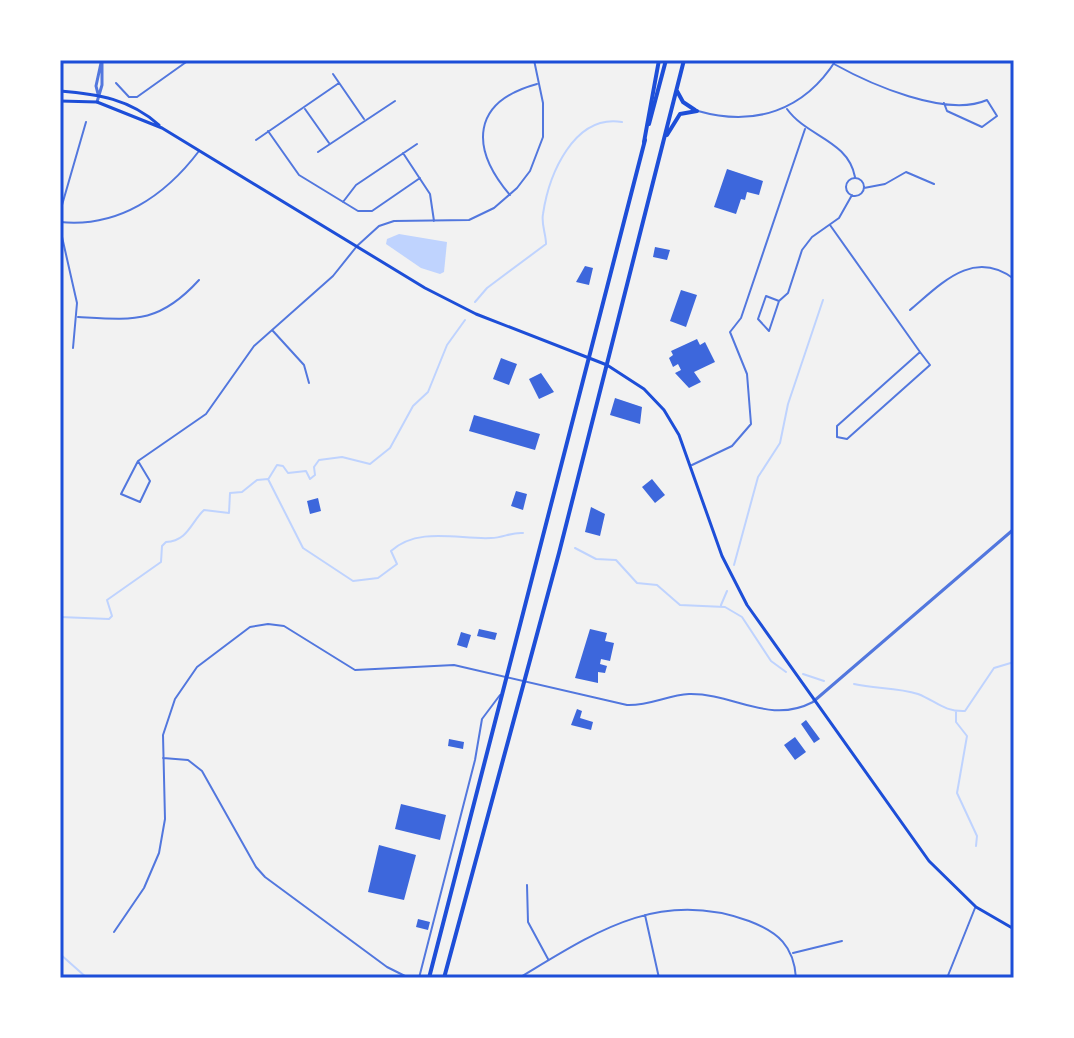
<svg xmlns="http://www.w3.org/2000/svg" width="1074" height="1038" viewBox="0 0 1074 1038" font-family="Poppins,sans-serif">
<rect width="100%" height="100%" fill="#f2f2f2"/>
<!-- water -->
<path fill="#bfd3fe" d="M399,234L447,242L444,272L440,274L421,268L386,244L387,239Z"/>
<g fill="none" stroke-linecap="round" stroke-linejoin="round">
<!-- stream -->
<path stroke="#bfd3fe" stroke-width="2" d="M475,302L487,288L546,244C546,234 541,224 543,214C549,174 574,114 622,122
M269,478L277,465L283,466L288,473L306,471L310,479L315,475L314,467L319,460L342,457L370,464L390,448L413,406L428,392L447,345L465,320
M575,548L596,559L616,560L637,583L657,585L680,605L725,607L742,617L771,661L786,672
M734,565L758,477L780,443L788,404L823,300
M721,605L727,591
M60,617L109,619L112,616L107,600L161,562L162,546L166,542C188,541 191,522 204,510L229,513L230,493L242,492L257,480L268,479L303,548L353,581L378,578L397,564L391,551C418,526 461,540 491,538C503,538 511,532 523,533
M803,674L824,681
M854,684C875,689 897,687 918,694C936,701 944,712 965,711L994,668L1014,662
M956,712V722L967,736L957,793L977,836L976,846
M60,954L87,978"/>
</g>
<!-- building -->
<path fill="#3d67dc" d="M727,169L763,181L759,195L747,192L745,200L741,199L736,214L714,207Z
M655,247L670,250L667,260L653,257Z
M585,266L593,268L589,285L576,282Z
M681,290L697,295L686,327L670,321Z
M697,339L700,345L705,342L715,362L694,372L701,382L689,388L675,373L681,370L678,364L673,367L669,358L673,355L671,351Z
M501,358L517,364L509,385L493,379Z
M541,373L554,392L539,399L529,379Z
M615,398L642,407L640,424L610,415Z
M474,415L540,434L535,450L469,431Z
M652,479L665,495L655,503L642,487Z
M516,491L527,494L523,510L511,506Z
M318,498L321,511L310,514L307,501Z
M591,507L605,514L600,536L585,532Z
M479,629L497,633L495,640L477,636Z
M590,629L607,633L605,641L614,643L610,661L601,659L600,664L607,666L605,673L598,672V683L575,678Z
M461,632L471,635L467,648L457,645Z
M577,709L582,711L580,718L593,722L591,730L571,725Z
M806,720L820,739L814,743L801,724Z
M795,737L806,752L795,760L784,745Z
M449,739L464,742L463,749L448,746Z
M401,804L446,815L440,840L395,829Z
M379,845L416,855L404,900L368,892Z
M418,919L430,922L428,930L416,927Z"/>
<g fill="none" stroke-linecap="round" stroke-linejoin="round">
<!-- minor -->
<path stroke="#5277de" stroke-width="2" d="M834,64C870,84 946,118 987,100L997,116L982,127L947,111L944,103
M333,74L364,119
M116,83L129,97H137L189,60
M305,109L329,143
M787,109C807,137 848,140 855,177
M698,111C754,127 804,111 836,60
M268,131L299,175L358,211H372L420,178
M256,140L339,83
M318,152L395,101
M403,153L430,194L434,221
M846 187a9 9 0 1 1 18 0a9 9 0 1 1-18 0Z
M864,188L885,184L906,172L934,184
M510,195C470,148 471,102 537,84
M343,202L356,185L417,144
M60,212L86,122
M60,222C118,228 165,196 199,151
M830,225L920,352L837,426V437L847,439L930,365L920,352
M60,228L77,303L73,348
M779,301L766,296L758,319L769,331L779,301L788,293L802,250L812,237L839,218L852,195
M910,310C941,284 973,248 1014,279
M78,317C134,320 159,324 199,280
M273,331L304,365L309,383
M138,461L121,494L140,502L150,481L138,461L206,414L254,346L333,276L357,246L379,226L394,221L469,220L494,208L517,188L530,171L543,137V103L534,60
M692,465L732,446L751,424L747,374L730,332L741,318L805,129
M163,758L188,760L202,771L256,867L265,877L387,967L409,978
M527,885L528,922L548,959
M645,915L659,978
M114,932L144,888L159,853L165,819L163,735L175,699L197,667L250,627L268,624L284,626L355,670L454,665L627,705C649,706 668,695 689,694C734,693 769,725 813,702
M793,953L842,941
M419,978L475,760L482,719L500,695
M519,978C594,933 658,888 749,921C778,932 794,946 796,978
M947,978L975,908"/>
<!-- tertiary -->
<path stroke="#5277de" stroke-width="3" d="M98,94L96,86L101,63
M97,102L102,85V60
M814,701L1014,529"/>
<!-- secondary -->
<path stroke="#1d4ed8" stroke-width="3" d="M60,91C98,94 130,99 159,125
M60,101L97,102L162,128L425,288L476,314L607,365L644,389L664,410L679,435L722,556L747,605L929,861L976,907L1014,929"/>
<!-- primary -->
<path stroke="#1d4ed8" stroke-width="4" d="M677,91L683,102L695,110
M649,124L666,60
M667,135L680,114L697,111
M429,978L645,140
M444,978L559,553L684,60"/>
<!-- motorway -->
<path stroke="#1d4ed8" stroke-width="4" d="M644,142L659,60"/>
</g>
<!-- border -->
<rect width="1074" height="1038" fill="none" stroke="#ffffff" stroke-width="124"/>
<rect x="62" y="62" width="950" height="914" fill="none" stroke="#1d4ed8" stroke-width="3"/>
</svg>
